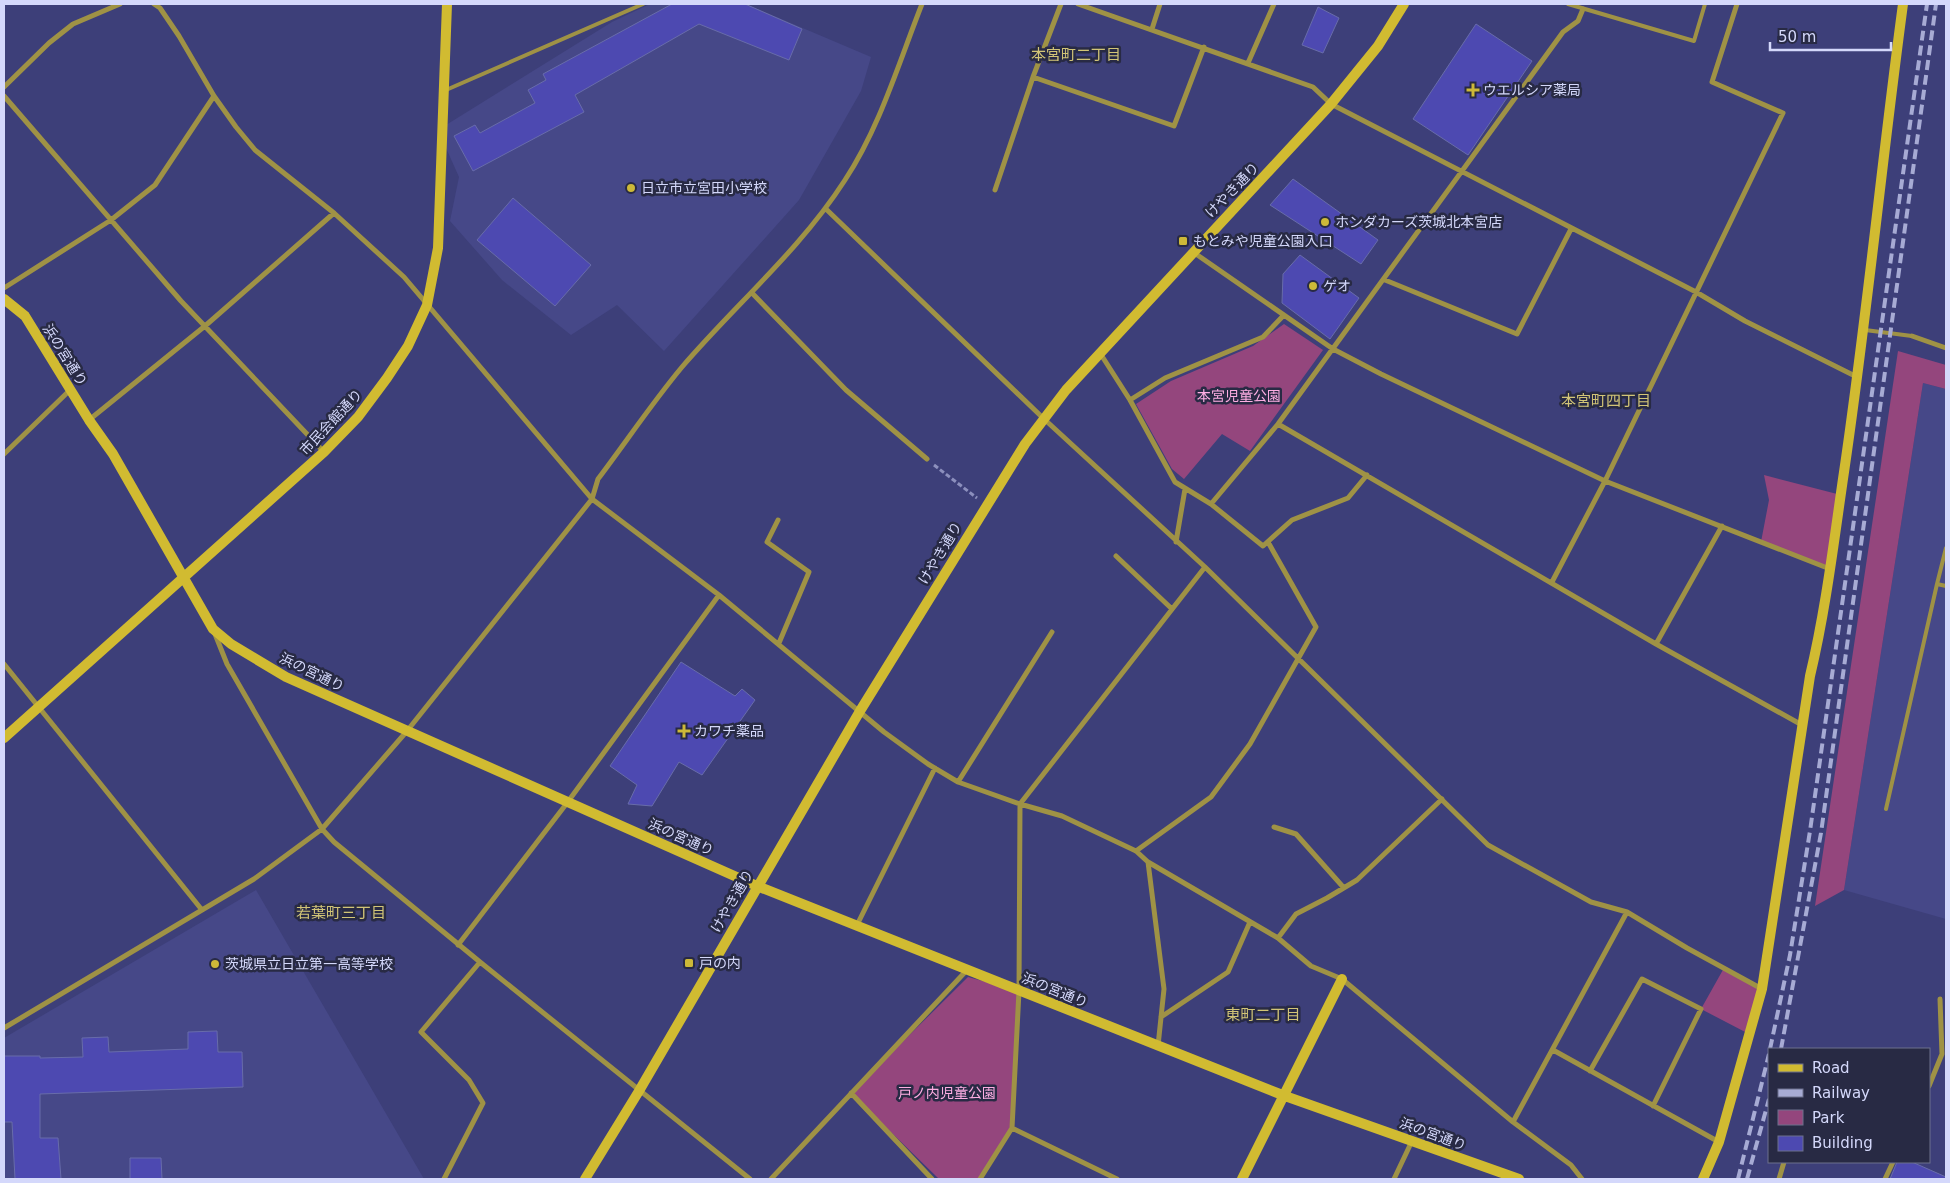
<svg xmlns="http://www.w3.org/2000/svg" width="1950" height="1183" viewBox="0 0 1950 1183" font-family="'DejaVu Sans','Noto Sans JP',sans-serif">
<rect width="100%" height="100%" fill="#3d3f79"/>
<!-- built -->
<path fill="#464888" d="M650,4H746L871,57L861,91L799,200L664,351L617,305L571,335L502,280L450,221L459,177L438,130L612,22Z
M1923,383L1946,389V919L1844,890Z
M256,890L424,1179H4V1038Z"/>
<!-- green -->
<path fill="#94467d" d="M1284,324L1323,350L1250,451L1222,434L1184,479L1172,469L1136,404L1171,381L1253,346Z
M1898,351L1946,365V389L1923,383L1844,890L1815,906Z
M1764,475L1841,495L1830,570L1761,542L1769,500Z
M1724,968L1762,989L1749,1034L1701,1009Z
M968,977L1019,991L1012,1128L980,1179H939L851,1093Z"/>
<!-- building -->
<path fill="#4d49b1" stroke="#686caa" d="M672,4H745L802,29L789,60L699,24L575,95L584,112L473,171L454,136L475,125L480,133L535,103L528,90L546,80L543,74Z
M1318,7L1339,18L1323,53L1302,45Z
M1476,24L1532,61L1468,155L1413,119Z
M1293,179L1378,240L1361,264L1270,205Z
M513,198L591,265L555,306L477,240Z
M1300,255L1359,298L1330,339L1282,303L1283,274Z
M681,662L735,696L742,689L755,700L702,775L679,762L652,806L628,804L637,785L610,766Z
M217,1031L218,1052H242L243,1087L40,1094V1138H58L61,1179H15L12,1122H4V1056H40V1058L83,1057L82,1038L108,1037L109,1052L188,1049V1032Z
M130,1158H161L162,1179H130Z
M1897,1162H1912L1946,1177V1179H1890Z"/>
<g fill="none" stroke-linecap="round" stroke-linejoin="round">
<!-- path -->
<path stroke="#8c8fbd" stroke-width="3" stroke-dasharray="5 2.5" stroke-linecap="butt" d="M934,465L977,498"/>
<!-- lane -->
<path stroke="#9f9245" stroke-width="4" d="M1568,4L1694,41L1705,4
M446,90L643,4
M1865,330L1912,336
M1946,548L1937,584L1946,586
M1886,809L1937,584"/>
<!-- street -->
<path stroke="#9f9245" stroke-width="5" d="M154,4L160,8L179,36L214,96L236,127L255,150L334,213L404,277L592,499L719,595L884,732L928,764L958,782L1020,804L1062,816L1136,851L1148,862L1278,938L1311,966L1342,979L1513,1122L1571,1165L1582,1179
M1078,4L1313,87L1331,104L1696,292L1745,321L1857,377
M1152,29L1160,4
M1248,63L1274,4
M1033,77L1174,126L1204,47
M4,87L49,43L73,24L120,4
M4,96L181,301L324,452
M995,190L1033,77L1061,4
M826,209L1043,418L1205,567L1488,845L1591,902L1627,912L1687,948L1762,989
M1193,252L1333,349L1381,374L1605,481L1830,569
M1385,280L1517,334L1571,229
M4,288L111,220L155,185L214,96
M752,293L846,390L927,459
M1912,336L1946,348
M1100,353L1130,400L1175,482L1211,504L1278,424L1563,32L1578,21L1583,9
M1130,400L1165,378L1263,337L1283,316
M89,420L205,326L334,213
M1278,424L1656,644L1802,725
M4,454L70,390
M1211,504L1263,546L1292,520L1348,498L1367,475
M778,520L767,542L809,572L779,643
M1176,542L1185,489
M1116,556L1172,609
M1552,582L1605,481L1783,113L1712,82L1737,4
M215,634L227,664L322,829L334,842L480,962L750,1179
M1656,644L1722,526
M4,664L202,910
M958,782L1052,632
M1274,827L1296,834L1344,888
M1136,851L1211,797L1250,744L1316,627L1268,542
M1148,862L1164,989L1158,1046
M857,925L935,768
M1278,938L1296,914L1327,898L1357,880L1442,799
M458,945L567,803L719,595
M1161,1017L1228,972L1250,922
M4,1028L254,879L322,829L407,731L592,499L598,479C626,442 652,403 682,367C736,304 800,250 845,180C880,127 899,62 922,4
M1553,1050L1719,1142
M1590,1071L1642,979L1701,1009L1653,1106
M1929,1086L1942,1054L1940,999
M851,1093L932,1179
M1513,1122L1627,912
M1012,1128L1117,1179
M444,1179L483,1103L469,1080L421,1032L480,962
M771,1179L967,970
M980,1179L1012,1128L1019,991L1020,804L1205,567
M1394,1179L1412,1141
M1779,1179L1784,1162
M1885,1179L1893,1162"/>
<!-- secondary -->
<path stroke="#d1bb31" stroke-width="10" d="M4,299L25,316L89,420L113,454L213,629L231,644L286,677L757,886L1285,1096L1519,1179
M4,738L324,452L358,417L387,378L408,346L427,305L438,248L447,4
M585,1179L639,1091L860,711L1025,444L1066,390L1331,104L1378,46L1404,4
M1242,1179L1342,979
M1703,1179L1719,1142L1762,989L1810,676C1826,609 1834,540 1844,472C1867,316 1882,160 1903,4"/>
<!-- rail -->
<path stroke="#a7abd4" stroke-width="4" stroke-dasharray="10 5" stroke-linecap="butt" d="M1770,1049L1790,955L1810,831L1927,4
M1781,1049L1821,833L1936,4
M1738,1179L1769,1054
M1747,1179L1769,1099"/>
</g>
<!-- markers -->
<g fill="#cdb938" stroke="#282a44" stroke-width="2">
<path d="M1470.5 82.5h5v5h5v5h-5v5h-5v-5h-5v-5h5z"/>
<circle cx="631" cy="188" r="5"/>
<circle cx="1325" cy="222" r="5"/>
<rect x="1178" y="236" width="10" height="10" rx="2.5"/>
<circle cx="1313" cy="286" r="5"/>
<path d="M681.5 723.5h5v5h5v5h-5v5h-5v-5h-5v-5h5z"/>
<rect x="684" y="958" width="10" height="10" rx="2.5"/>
<circle cx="215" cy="964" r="5"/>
</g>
<g text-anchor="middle" stroke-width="5" stroke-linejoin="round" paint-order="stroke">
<!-- poi labels -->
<g font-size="14" fill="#d4d8fb" stroke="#282a44" text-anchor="start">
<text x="1483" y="95">ウエルシア薬局</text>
<text x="641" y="193">日立市立宮田小学校</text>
<text x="1335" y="227">ホンダカーズ茨城北本宮店</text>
<text x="1193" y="246">もとみや児童公園入口</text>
<text x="1323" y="291">ゲオ</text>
<text x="694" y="736">カワチ薬品</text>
<text x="699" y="968">戸の内</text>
<text x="225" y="969">茨城県立日立第一高等学校</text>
</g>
<!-- street labels -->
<g font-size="14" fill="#d4d8fb" stroke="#282a44">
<text transform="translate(1232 190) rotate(-46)" y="5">けやき通り</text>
<text transform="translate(65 355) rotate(58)" y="5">浜の宮通り</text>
<text transform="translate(331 422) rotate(-47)" y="5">市民会館通り</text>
<text transform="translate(940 553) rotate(-59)" y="5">けやき通り</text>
<text transform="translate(312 672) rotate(26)" y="5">浜の宮通り</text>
<text transform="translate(681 837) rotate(24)" y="5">浜の宮通り</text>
<text transform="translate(732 901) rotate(-60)" y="5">けやき通り</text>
<text transform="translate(1055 990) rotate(22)" y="5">浜の宮通り</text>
<text transform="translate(1433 1134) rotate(20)" y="5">浜の宮通り</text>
</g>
<!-- park labels -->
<g font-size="14" fill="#feaee3" stroke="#282a44">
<text x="1239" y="401">本宮児童公園</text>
<text x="947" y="1098">戸ノ内児童公園</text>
</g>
<!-- neighbourhood labels -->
<g font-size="15" fill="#d2c577" stroke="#282a44">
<text x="1076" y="60">本宮町二丁目</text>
<text x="1606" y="406">本宮町四丁目</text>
<text x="341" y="918">若葉町三丁目</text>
<text x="1263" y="1020">東町二丁目</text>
</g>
</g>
<!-- border -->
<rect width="1950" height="1183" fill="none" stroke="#d4d8fb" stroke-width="10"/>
<!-- legend -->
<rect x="1768" y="1048" width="162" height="115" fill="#282a44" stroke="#6d708d"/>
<rect x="1778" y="1064" width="25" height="8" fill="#d1bb31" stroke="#6d708d"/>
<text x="1812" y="1073" font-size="15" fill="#d4d8fb">Road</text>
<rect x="1778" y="1089" width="25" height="8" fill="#a7abd4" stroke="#6d708d"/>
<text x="1812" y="1098" font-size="15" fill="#d4d8fb">Railway</text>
<rect x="1778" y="1110" width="25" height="15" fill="#94467d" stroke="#6d708d"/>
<text x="1812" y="1123" font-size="15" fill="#d4d8fb">Park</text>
<rect x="1778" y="1136" width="25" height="15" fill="#4d49b1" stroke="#6d708d"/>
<text x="1812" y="1148" font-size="15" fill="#d4d8fb">Building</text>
<!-- scale -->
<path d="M1770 42v8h121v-8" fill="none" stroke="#d4d8fb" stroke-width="2.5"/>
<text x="1778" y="42" font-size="15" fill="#d4d8fb" stroke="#282a44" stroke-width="4" paint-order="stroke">50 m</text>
</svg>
